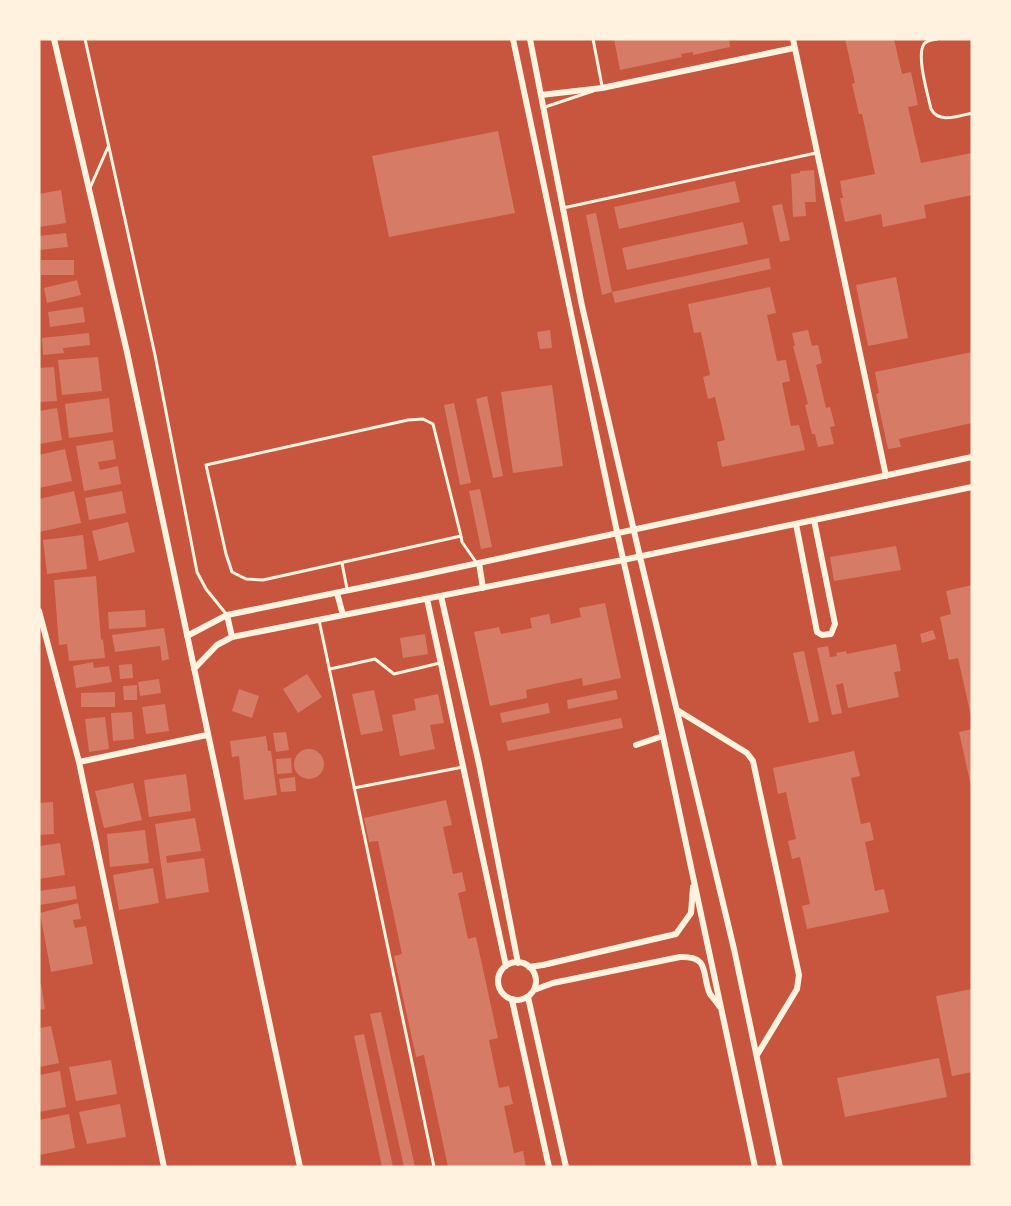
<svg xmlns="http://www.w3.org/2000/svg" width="1011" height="1206" viewBox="0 0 1011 1206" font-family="'IBM Plex Sans',sans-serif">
<rect width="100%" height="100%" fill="#c8553d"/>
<!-- building -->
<path fill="#d67c66" d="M614,39H729L730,47L693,55V52L681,54L682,57L620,70Z
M845,39H894L902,74L911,72L918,105L908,107L921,163L972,153V195L924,205L926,218L883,227L881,214L845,222L840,198H843L840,181L875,174L862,114H859L852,84L855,83Z
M498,131L515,213L389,237L372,156Z
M814,170L816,202H805L806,216L793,217L791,174L800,173V171Z
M735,181L740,202L619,229L614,207Z
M61,190L66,223L39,227V194Z
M782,204L790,240L780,242L772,206Z
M596,213L612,292L602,295L586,215Z
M743,222L748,244L627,270L622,248Z
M66,233L68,247L39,250V236Z
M769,258L771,269L615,303L612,292Z
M41,260H74V275H41Z
M896,277L908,338L868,346L856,285Z
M77,280L81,295L47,303L44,288Z
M770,287L776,313L767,315L777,361L786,360L790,381L782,383L791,426L799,425L805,450L722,467L717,442L725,440L715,397L708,399L703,377L710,375L701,332L694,333L688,304Z
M83,307L85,322L50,327L48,312Z
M550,330L552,348L540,349L537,332Z
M808,330L812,346L818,345L822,363L816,365L826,408L830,407L835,426L830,427L834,444L818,447L815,434H812L805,405L808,404L793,346H795L792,333Z
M89,333L90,345L63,348L64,353L43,355L42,338Z
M972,352V423L899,439L901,447L888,449L876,394L879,393L875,372Z
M98,357L102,391L62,395L58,360Z
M54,367L57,401L39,402V368Z
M552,385L563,466L513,473L501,392Z
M487,396L503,476L493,478L476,399Z
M109,398L113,432L69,438L65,404Z
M454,403L471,483L460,485L444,405Z
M57,408L62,440L39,444V411Z
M113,440L116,459L98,462L100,470L118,466L121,484L84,491L76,446Z
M65,449L72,481L39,488V455Z
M480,489L492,547L481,549L469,491Z
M74,491L81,523L39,532V499Z
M122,491L126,513L89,520L85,498Z
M128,522L135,552L99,561L92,531Z
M83,535L87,569L47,574L43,540Z
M896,546L901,570L834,581L830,557Z
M96,576L101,640L103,639L105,658L69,661L67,644L59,645L54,580Z
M972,585V716H971L958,658L949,660L940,617L951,614L946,591Z
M605,603L621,678L583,686L582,678L526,690L527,698L490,706L474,632L499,627L501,634L532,628L530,618L549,614L551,624L581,617L579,608Z
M145,610L146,627L109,629L108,612Z
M164,628L169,659L162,661L160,646L115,652L112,635Z
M933,630L936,639L922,643L920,634Z
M425,634L428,654L403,658L400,638Z
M896,644L901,671L894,672L899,697L848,708L843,683L836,685L842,713L832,715L817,648L828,646L830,657L837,656L836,653L846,651L847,654Z
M804,651L819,721L809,723L793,653Z
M93,662L94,668L109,666L112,682L76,688L73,666Z
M132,664L133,678L120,679L119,665Z
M307,674L322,697L298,713L283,689Z
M159,679L161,693L140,696L138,682Z
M137,685V700H124L123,686Z
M239,689L259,696L252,718L232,711Z
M374,690L383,731L361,735L352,694Z
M616,690L618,699L568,709L567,700Z
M115,692V707H81V693Z
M438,694L444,723L430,725L435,749L400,756L392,715L416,710L414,699Z
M548,703L550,713L502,723L500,713Z
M165,704L169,731L146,734L142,707Z
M132,712L134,739L113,741L111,713Z
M105,717L109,749L89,752L85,719Z
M621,718L623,728L508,751L506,741Z
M972,729V786H971L959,732Z
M286,732L289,750L276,752L273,733Z
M266,736L268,751H271L277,795L244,800L239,756L232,757L230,741Z
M294 764a15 15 0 1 1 30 0a15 15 0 1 1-30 0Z
M854,751L860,776L851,778L861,824L870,822L874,840L865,842L875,891L884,889L889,912L807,929L802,906L810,904L800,857L792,859L788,841L796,839L786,792L778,794L773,768Z
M291,758L292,773L277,774L276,759Z
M186,774L191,811L149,817L144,780Z
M295,777L296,791L281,792L279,779Z
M133,783L142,820L104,828L95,791Z
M446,800L452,825L443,827L453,874L462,872L466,891L458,893L468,939L476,937L498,1038L489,1040L499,1088L509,1086L513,1104L504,1106L514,1153L523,1151L526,1167H448L424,1055L416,1057L399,979L394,956L402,954L378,841L369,842L364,818Z
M53,802L54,834L39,835V803Z
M195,818L201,851L166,856L167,863L204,858L209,892L166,899L155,824Z
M145,830L149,863L110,867L107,834Z
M60,843L65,875L39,879V846Z
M153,868L159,903L119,910L113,875Z
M75,886L77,899L39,905V891Z
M78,903L81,919L73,920L75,928L86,926L93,964L51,972L40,913Z
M39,984H41L45,1009L39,1010Z
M972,989V1072L952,1076L936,996Z
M381,1012L415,1167H404L370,1014Z
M51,1026L59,1063L39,1067V1028Z
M364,1034L393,1167H382L354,1036Z
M939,1058L947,1097L845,1117L837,1078Z
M111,1060L117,1094L76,1101L69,1067Z
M60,1071L66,1107L39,1112V1075Z
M120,1104L126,1137L87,1144L79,1112Z
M69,1114L75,1148L39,1155V1120Z"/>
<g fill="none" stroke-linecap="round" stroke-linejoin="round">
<!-- service -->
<path stroke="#fff3e0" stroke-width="3" d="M85,39L155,355L197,572L206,589L227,615
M593,39L602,86
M937,39C932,40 927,40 924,44C916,56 928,95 931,109C939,124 958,116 972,113
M545,107L593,91
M90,188L108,147
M563,208L816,153
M461,536L263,580L246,579L232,572L226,554L206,465L408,420L423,419L433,424L461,536L462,542L476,562
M342,563L347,589
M319,620L434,1167
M330,669L375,659L394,674L440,663
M354,788L463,767"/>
<!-- minor -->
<path stroke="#fff3e0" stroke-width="6" d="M54,39L127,352L300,1167
M513,39L617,532L663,736L755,1167
M530,39L582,306L640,557L734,949L780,1167
M793,39L886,476
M541,95L602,88L794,48
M796,524L817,632L822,635L831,634L835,624L814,520
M479,563L483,588
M337,593L343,615
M441,596L479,764L518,963
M427,599L506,966
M39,611L79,762L164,1167
M227,615L232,637
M187,636L227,615L418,576L972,457
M194,669L217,645L232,637L623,560L972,487
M677,710L747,753L753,761L799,975L797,989L757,1055
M636,745L663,736
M79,762L207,735
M498 981a19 19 0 1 1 38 0a19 19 0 1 1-38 0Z
M529,967L543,965L676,934L691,913L693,887
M534,990L553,983L680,957C711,956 701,974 710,994C713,998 717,1002 719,1006
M528,997L566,1167
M512,1000L549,1167"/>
</g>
<!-- border -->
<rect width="1011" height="1206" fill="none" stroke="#fff3e0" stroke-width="81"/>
</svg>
